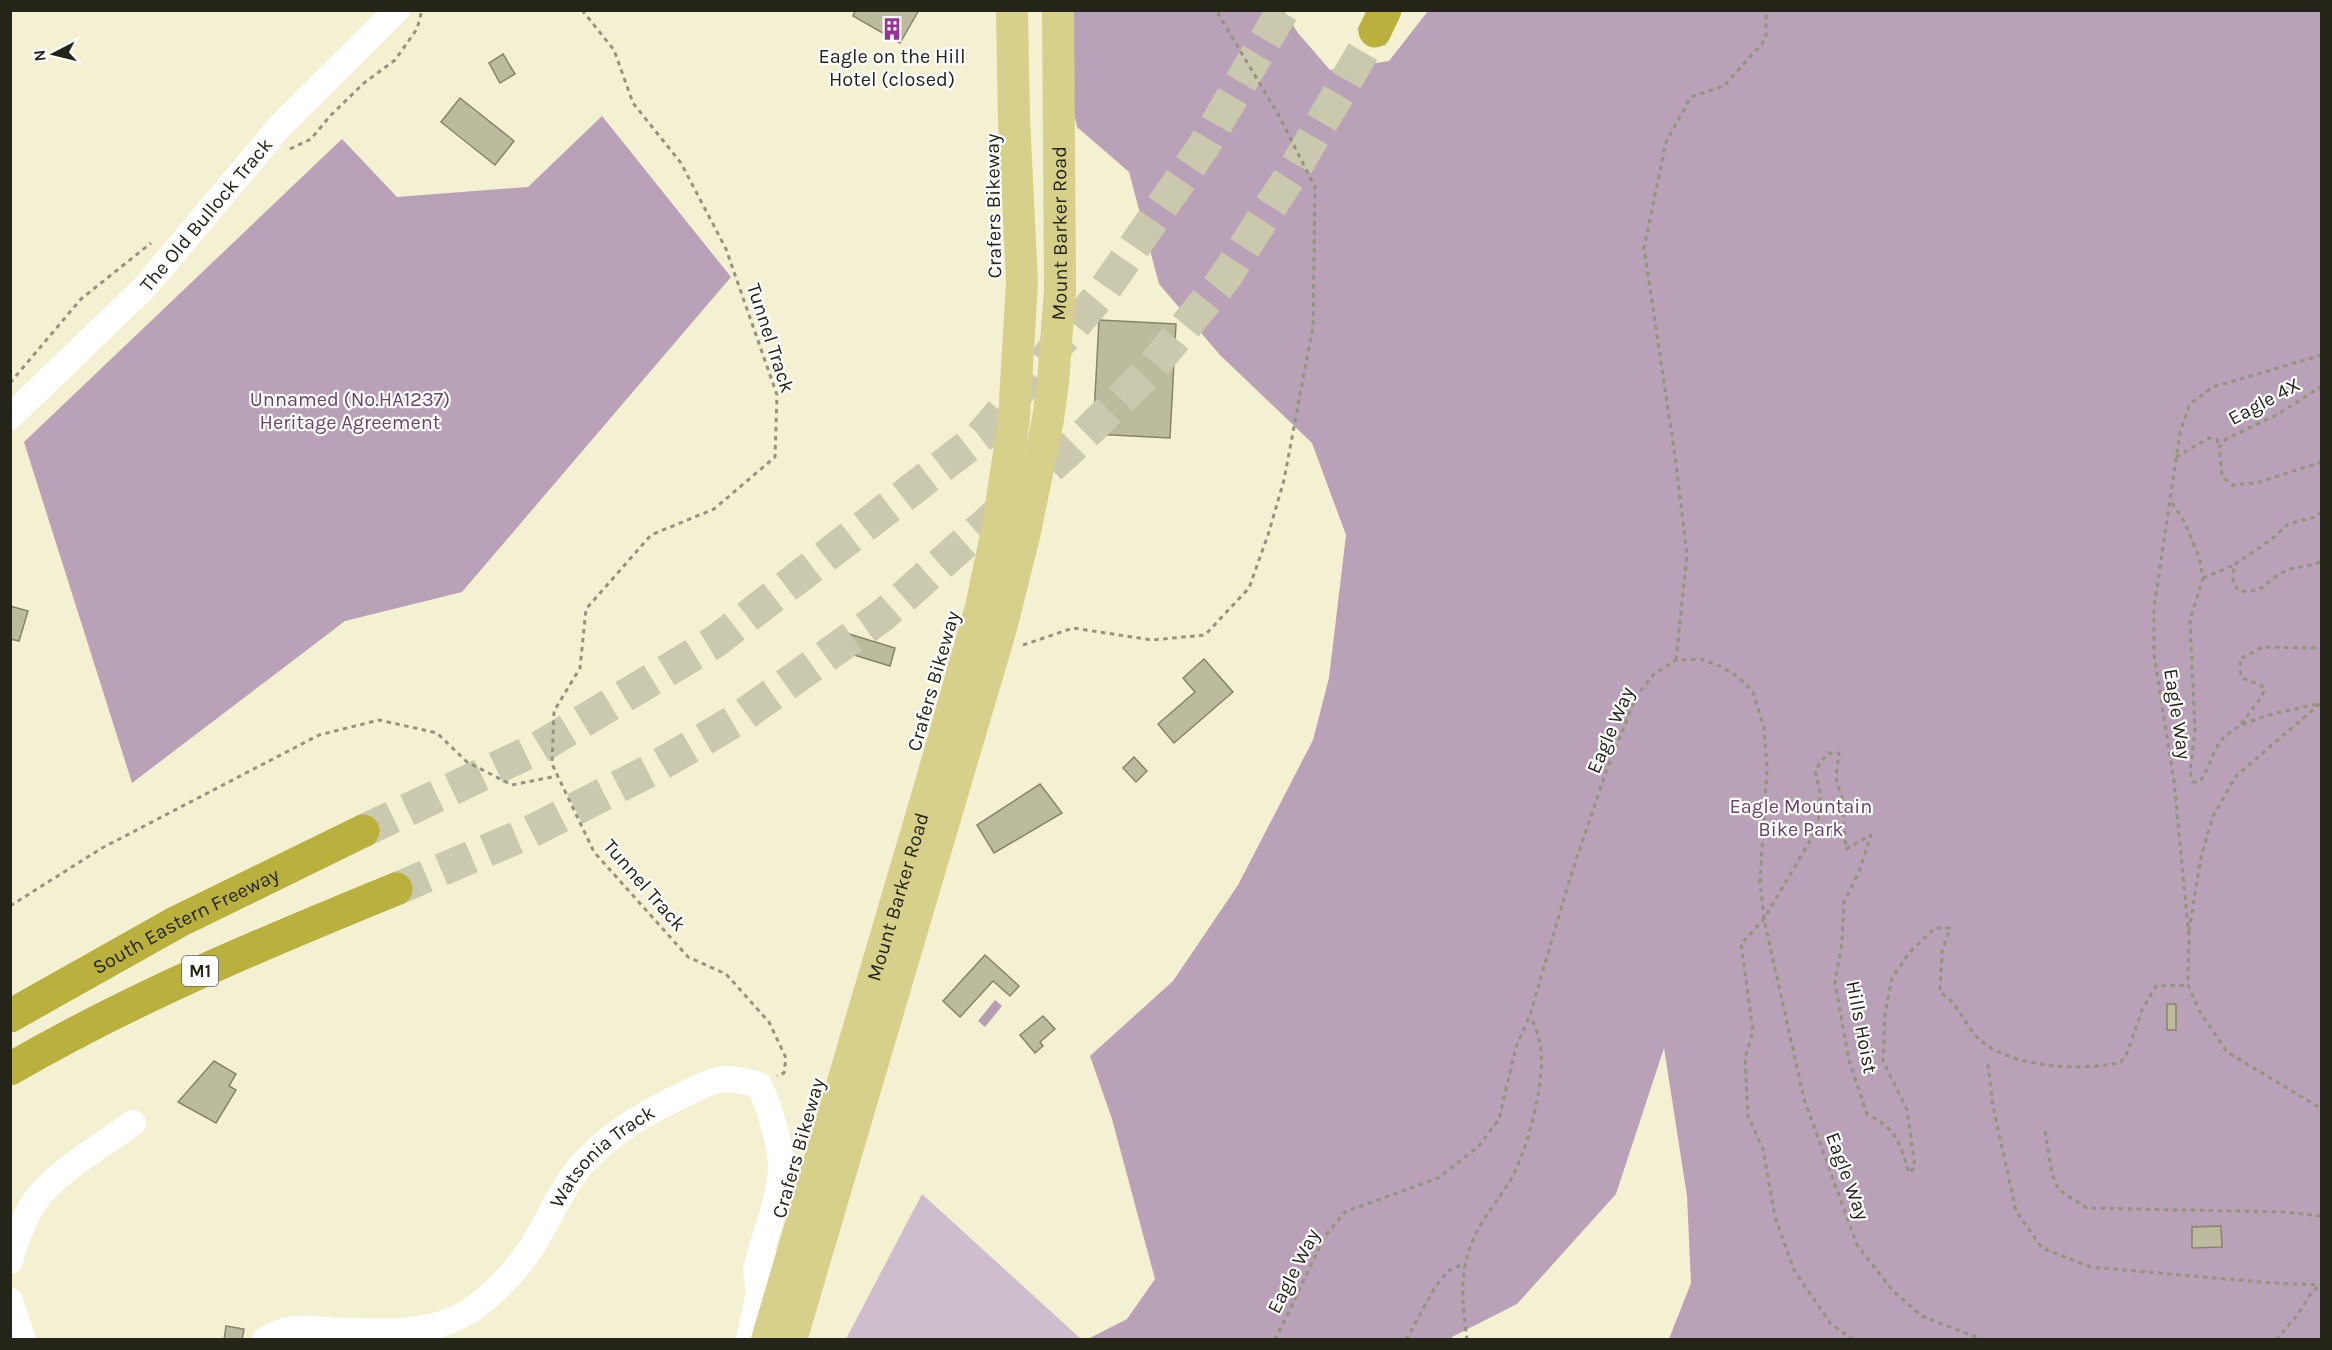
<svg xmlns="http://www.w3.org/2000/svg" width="2332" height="1350" viewBox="0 0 2332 1350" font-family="Karla,sans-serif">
<rect width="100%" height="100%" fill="#f3f1d2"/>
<!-- green -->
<path fill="#cebecd" d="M922,1194L1081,1339H846Z"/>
<!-- forest -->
<path fill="#b9a1b7" d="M1058,11H1284L1298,33L1330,70L1389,61L1428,11H2321V1339H1669L1691,1283L1687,1196L1664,1048L1616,1194L1517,1304L1452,1337V1339H1088L1127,1319L1155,1279L1112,1119L1090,1056L1173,981L1238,885L1313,740L1329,678L1346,535L1312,443L1220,355L1159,284L1129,172L1077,127L1057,33Z
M602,116L731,277L462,592L345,621L132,783L24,442L342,139L397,197L528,187Z"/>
<!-- water -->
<path fill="#b59eb3" d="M995,1000L1002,1006L985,1027L978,1021Z"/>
<!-- building -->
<path fill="#bdbb9e" stroke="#878569" stroke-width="1.5" d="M855,10H919L900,43L853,16Z
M503,54L515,74L500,83L489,63Z
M460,98L514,141L495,165L441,122Z
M1099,320L1176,324L1170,438L1093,434Z
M10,606L28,611L19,641L10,639Z
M846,633L895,648L890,666L841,651Z
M1204,659L1233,692L1174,743L1158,724L1195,692L1183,678Z
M1134,757L1147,771L1136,782L1123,768Z
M1040,784L1062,813L994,853L977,825Z
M985,955L1019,986L1010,996L993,981L960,1017L943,1001Z
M2167,1004H2176V1030H2167Z
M1043,1016L1055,1029L1040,1042L1043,1046L1035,1053L1020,1035Z
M214,1061L236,1074L229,1086L236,1090L216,1123L178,1102Z
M2221,1226L2222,1247L2192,1248V1227Z
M226,1326L244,1329L242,1340H224Z"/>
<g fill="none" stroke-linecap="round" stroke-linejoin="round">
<!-- highway-tunnel -->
<path stroke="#cac8ad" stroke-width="33" stroke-dasharray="33 16" stroke-linecap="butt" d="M363,831L538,748L716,641L981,436L1105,289L1203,147L1283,10
M396,889L530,832L649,771L738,719L882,616L1066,453L1149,371L1224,279L1294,170L1375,31"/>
<!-- path -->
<path stroke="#95937e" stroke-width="3" stroke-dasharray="4.5 4.5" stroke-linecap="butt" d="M582,10L614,50L633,103L681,163L726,249L777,395L775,457L714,509L651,535L586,609L580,668L554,711L552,764L594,852L688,957L726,974L769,1022L786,1058L784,1073L777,1076
M290,149L311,139L330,116L364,83L395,60L417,29L422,10
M2322,355L2213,387L2190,404L2180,432L2154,608V655L2174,781L2189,937L2188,985L2200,1012L2227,1052L2322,1109
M10,383L81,299L151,243
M2322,386L2278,414L2226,439L2219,447L2222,476L2232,485L2256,483L2322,462
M2176,457L2209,438L2217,440L2219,447
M2172,503L2184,521L2199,557L2203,578L2190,620L2195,731L2190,772L2193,782H2199C2206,776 2212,754 2220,742C2239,717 2289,711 2318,704
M2322,512L2315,517L2288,524L2272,539L2234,565L2233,582L2239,591C2266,593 2264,582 2285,571C2296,566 2310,567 2322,561
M2203,578L2234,565
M1023,645L1073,628L1152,640L1205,635L1249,588L1268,535L1284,480L1313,326L1315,187L1279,116L1216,10
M1676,660L1687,554L1675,456L1644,248L1666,142L1691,97L1724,86L1766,39V10
M2241,724L2262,696L2265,688C2257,682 2250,682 2241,677L2240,659L2263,647L2322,648
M10,906L102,848L319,735L379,720L437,733L467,762L512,785L557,776
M2189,931L2201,857L2213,816L2236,776L2322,702
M1988,1064L1993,1106L2016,1211L2042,1248L2091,1267L2272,1283L2320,1285
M2045,1131L2052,1174L2059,1190L2087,1208L2285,1212L2322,1216
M1275,1340L1325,1236L1345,1212L1438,1178L1478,1147L1499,1119L1516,1047L1530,1015L1570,878L1606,772L1636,697L1654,674L1676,660L1701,659L1722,667L1738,677L1753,692L1764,727L1767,770L1760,881L1764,919L1804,1099L1857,1245L1893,1291L1922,1316L1983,1340
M1406,1340L1434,1289L1448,1271L1465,1263
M1467,1340C1464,1316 1460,1285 1466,1261C1474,1228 1492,1209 1510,1181C1527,1153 1547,1076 1540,1043C1538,1034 1534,1025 1531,1017
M1853,1340L1830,1323L1794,1270L1775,1217L1763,1149L1748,1116L1745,1058L1753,1031L1741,944L1764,919L1818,827L1820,792L1815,770L1828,753H1839L1836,778L1842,798L1846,849L1871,835L1860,869L1844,902L1842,942L1835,983L1849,1060L1867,1114C1898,1130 1899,1142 1909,1173L1915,1167L1907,1110L1883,1061L1885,1014L1892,978L1909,953L1935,928H1950L1942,951L1940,992C1962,1007 1962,1022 1978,1038C2009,1068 2083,1072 2121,1062L2127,1053L2142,1010L2156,986L2188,985
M2276,1340L2299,1313L2311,1293L2322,1283"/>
<!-- minor -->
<g stroke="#fff" stroke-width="26">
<path id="s1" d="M10,417L145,287L281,125L397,10"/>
<path d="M10,1261C15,1243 21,1226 30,1209C50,1174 101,1147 133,1123"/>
<path d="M10,1301L23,1340"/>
<path id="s2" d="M265,1340C285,1326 308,1328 331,1330C383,1332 440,1338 483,1301C500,1287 517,1269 529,1251C547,1225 558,1194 578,1169C607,1134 648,1111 689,1092C699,1088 708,1082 719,1080C732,1077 746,1082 759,1085C769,1105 782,1147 781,1170C779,1198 769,1224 761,1251C770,1270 781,1280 800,1288"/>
<path d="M749,1340L759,1293L756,1270L761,1251"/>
</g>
<!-- major -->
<g stroke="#d6d08b" stroke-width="32">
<path id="s3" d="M767,1340L931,783L981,607L998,526L1014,419L1022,282L1014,119L1012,10"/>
<path id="s4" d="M791,1340L1001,628L1025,532L1048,419L1053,382L1060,290L1058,10"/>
</g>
<!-- highway -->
<g stroke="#bab03d" stroke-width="33">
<path d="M1375,31L1385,10"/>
<path id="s5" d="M10,1016L177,922L363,831"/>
<path d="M10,1069C134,997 264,943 396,889"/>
</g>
</g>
<!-- icons -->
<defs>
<g id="building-bare" transform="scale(1.8)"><path d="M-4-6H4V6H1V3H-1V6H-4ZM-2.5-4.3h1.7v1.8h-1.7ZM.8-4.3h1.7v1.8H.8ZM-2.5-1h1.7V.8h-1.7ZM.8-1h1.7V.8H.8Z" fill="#993398" stroke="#fff" stroke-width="2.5" paint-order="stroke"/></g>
</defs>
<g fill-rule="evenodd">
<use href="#building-bare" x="892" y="29"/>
</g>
<g text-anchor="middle" stroke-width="4.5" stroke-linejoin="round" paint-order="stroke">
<!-- shield labels -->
<rect fill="#fff" stroke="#66665e" stroke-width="1.5" x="182" y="956" width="36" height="30" rx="4.5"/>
<g font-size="18" font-weight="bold" fill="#252419">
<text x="200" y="977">M1</text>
</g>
<!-- poi labels -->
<g font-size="20" fill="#252419" stroke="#fff">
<text x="892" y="63">Eagle on the Hill<tspan x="892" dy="23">Hotel (closed)</tspan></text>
</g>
<!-- street labels -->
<g font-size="20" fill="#252419" stroke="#fff">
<text transform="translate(993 206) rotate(-91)" y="7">Crafers Bikeway</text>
<text dy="7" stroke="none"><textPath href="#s1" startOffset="282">The Old Bullock Track</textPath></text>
<text dy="7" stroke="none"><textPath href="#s4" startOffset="1143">Mount Barker Road</textPath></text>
<text transform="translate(771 338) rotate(72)" y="7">Tunnel Track</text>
<text transform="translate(2264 401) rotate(-28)" y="7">Eagle 4X</text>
<text transform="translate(933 681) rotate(-74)" y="7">Crafers Bikeway</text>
<text transform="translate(2178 714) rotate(81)" y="7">Eagle Way</text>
<text transform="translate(1610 730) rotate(-67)" y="7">Eagle Way</text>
<text transform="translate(645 885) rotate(49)" y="7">Tunnel Track</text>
<text dy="7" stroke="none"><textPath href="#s3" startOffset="462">Mount Barker Road</textPath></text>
<text dy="7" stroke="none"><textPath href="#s5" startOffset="200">South Eastern Freeway</textPath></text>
<text transform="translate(1862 1027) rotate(79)" y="7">Hills Hoist</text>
<text transform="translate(798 1148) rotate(-74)" y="7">Crafers Bikeway</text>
<text dy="7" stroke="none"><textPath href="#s2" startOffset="417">Watsonia Track</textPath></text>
<text transform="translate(1848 1176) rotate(70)" y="7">Eagle Way</text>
<text transform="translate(1293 1271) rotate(-63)" y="7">Eagle Way</text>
</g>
<!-- park labels -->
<g font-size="20" fill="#684466" stroke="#fff">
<text x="350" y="406">Unnamed (No.HA1237)<tspan x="350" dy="23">Heritage Agreement</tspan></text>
<text x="1801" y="813">Eagle Mountain<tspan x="1801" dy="23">Bike Park</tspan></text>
</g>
</g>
<!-- border -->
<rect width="2332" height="1350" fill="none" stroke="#252419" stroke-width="24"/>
<!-- north arrow -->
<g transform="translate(54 54) rotate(263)" stroke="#ffffff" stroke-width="4.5" paint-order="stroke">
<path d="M0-4.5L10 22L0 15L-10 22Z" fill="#252419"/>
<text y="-9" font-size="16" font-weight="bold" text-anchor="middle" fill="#252419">N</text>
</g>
</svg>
